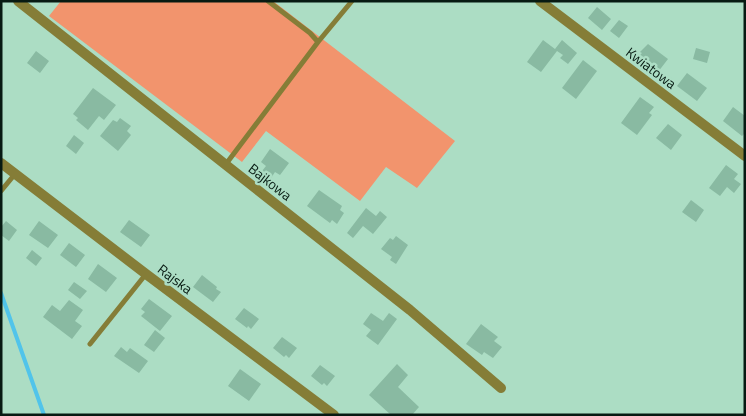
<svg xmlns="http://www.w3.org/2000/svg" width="746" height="416" viewBox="0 0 746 416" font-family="'Titillium Web',sans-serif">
<rect width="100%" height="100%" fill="#acddc4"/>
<!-- green -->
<path fill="#f2946d" d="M61,1H273L455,141L417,188L386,167L360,201L266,131L242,162L49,16Z"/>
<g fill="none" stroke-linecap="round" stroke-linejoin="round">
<!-- stream -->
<path stroke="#51c4ea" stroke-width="4" d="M1,293L44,415"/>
</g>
<!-- building -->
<path fill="#89baa2" d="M597,7L611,19L602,30L588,18Z
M619,20L628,26L619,38L610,31Z
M543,40L555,49L562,40L577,53L568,64L560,58L563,55L557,51L541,72L527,62Z
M648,44L668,59L658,72L638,57L642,53L640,52Z
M696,48L710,52L707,63L693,59Z
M36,51L49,61L40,73L27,63Z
M583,60L597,71L576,99L562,88Z
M687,73L707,88L697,101L677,86Z
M93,88L116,105L104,120L99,116L88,130L76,120L78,118L73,114Z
M640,97L654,107L649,113L652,115L637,135L621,123Z
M733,107L745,116V133L742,136L723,121Z
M120,118L131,126L127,131L131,135L118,151L100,136L113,120L117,122Z
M668,124L682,135L671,150L656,138Z
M74,135L84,143L76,154L66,146Z
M270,149L289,163L280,175L275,172L271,178L262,171L266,166L261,162Z
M726,165L738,174L734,179L741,184L734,193L727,187L720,196L709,188Z
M319,190L342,206L340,210L344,213L337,224L332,220L330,223L307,206Z
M691,200L704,210L696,222L682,212Z
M366,208L376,216L380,211L387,217L373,234L363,226L353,238L347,233Z
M129,220L150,235L141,247L120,232Z
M6,221L17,230L9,241L1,235V227Z
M39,221L58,235L48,248L29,235Z
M396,236L408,245L396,264L390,260L392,257L381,249L390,238L393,240Z
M69,243L85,255L76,267L60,255Z
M32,250L42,258L36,266L26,258Z
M98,264L117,278L106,292L88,279Z
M202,275L217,287L216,289L221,292L213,302L193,287Z
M74,282L87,291L80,299L68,290Z
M149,299L172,316L160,331L141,316L145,312L141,309Z
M69,300L83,310L75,321L82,326L72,339L43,317L52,305L60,311Z
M244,308L259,319L251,329L248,326L247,328L235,319Z
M371,313L383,321L389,313L397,319L378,345L366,336L371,330L363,324Z
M481,324L498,337L494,341L502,347L493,358L484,352L482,355L466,344Z
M155,330L165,338L154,352L144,345Z
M282,337L297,348L289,358L286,355L284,357L273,348Z
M121,347L127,352L130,348L148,361L139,373L114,356Z
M397,364L408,375L398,387L419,407L412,415H391L369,395Z
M320,365L335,376L327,386L324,383L322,385L311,376Z
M240,369L261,384L249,401L228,386Z"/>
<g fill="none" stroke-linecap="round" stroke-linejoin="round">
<!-- lane -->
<path stroke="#857d37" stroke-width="5" d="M268,1L310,33L318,42L352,1
M226,164L318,42
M1,191L15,174
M90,344L146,274"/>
<!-- street -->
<path stroke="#857d37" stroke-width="10" d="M18,1L410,310L501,388
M540,1L745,156
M1,163L146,274L334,415"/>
</g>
<g text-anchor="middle" stroke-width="5" stroke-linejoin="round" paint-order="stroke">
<!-- street labels -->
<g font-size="14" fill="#071a12" stroke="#acddc4">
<text transform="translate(651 68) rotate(37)" y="5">Kwiatowa</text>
<text transform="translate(270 182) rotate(38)" y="5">Bajkowa</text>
<text transform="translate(175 279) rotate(37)" y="5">Rajska</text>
</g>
</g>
<!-- border -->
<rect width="746" height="416" fill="none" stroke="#071a12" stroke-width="5"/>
</svg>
